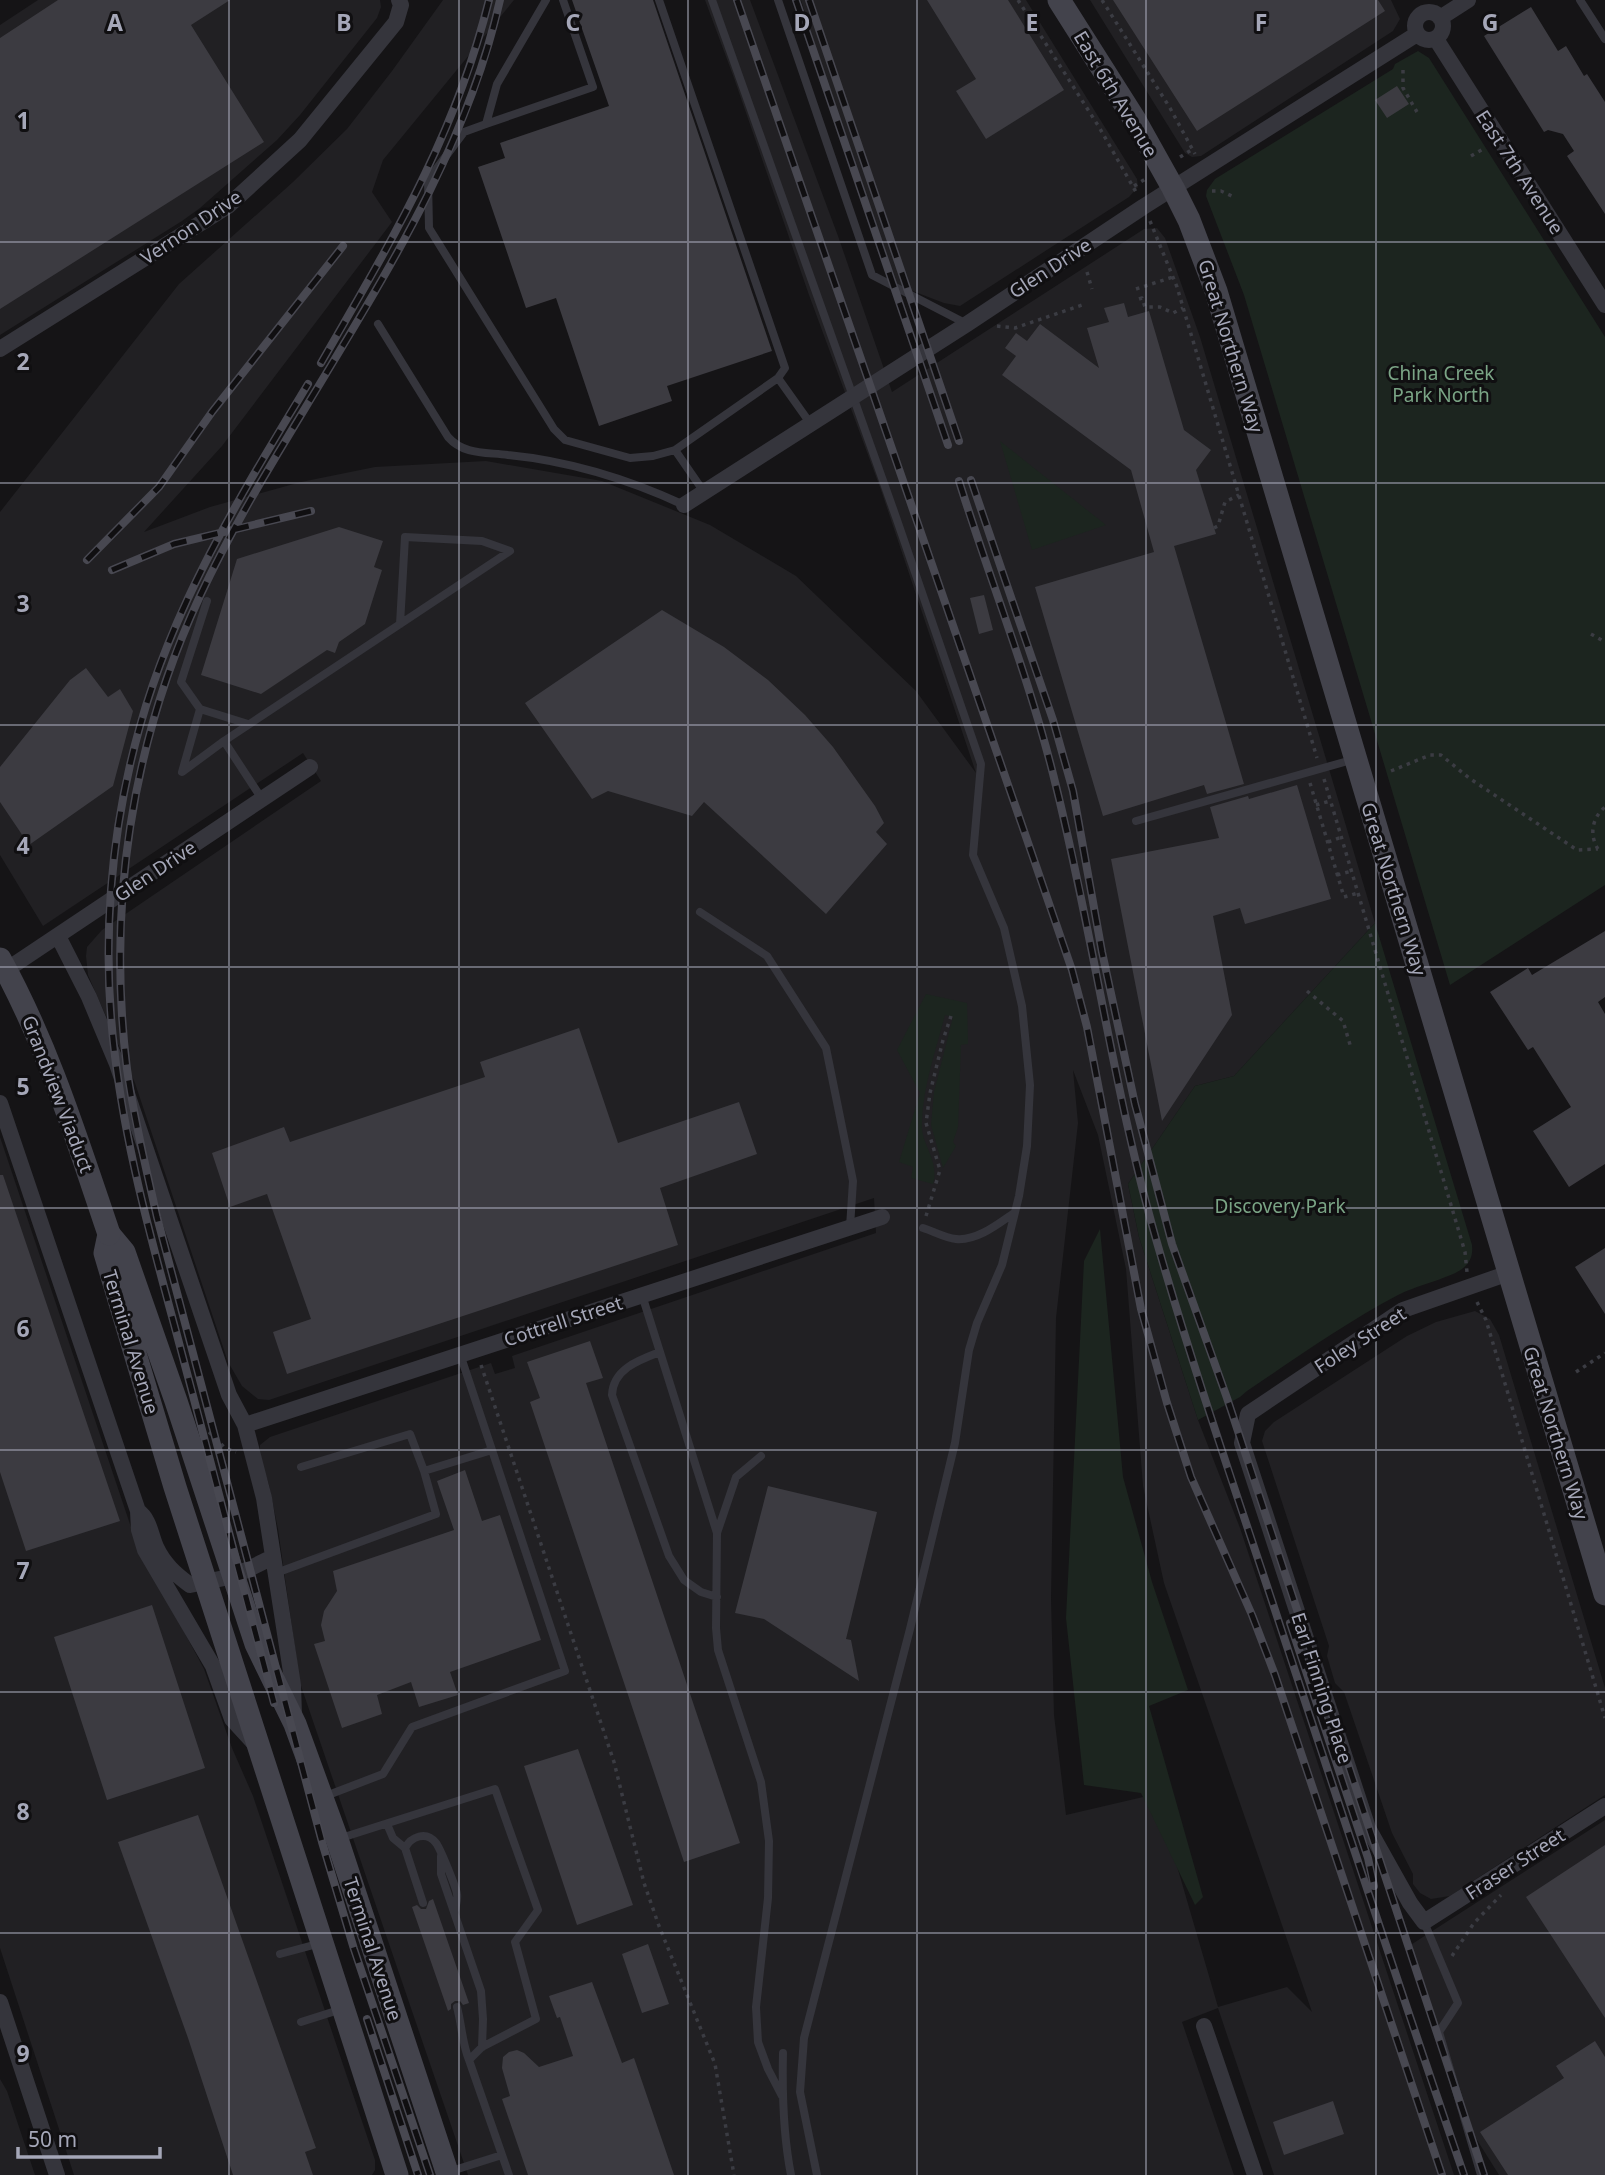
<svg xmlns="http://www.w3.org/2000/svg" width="1605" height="2175" viewBox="0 0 1605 2175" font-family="'Noto Sans',sans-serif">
<rect width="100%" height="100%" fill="#151416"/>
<!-- built -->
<path fill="#212023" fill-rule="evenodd" d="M38,0H380L381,7L377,18L300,115L277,140L200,208L182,221L0,335V25Z
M443,0H514L383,160L372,192L392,222L222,446L144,532L210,507L301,482L375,467L486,461L602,481L710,525L796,576L916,691L976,773L881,490L809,295L734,78L705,0H750L838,236L892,392L1144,229L1157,228L1165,238L1200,337L1375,923L1234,1076L1195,1086L1128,1184L1139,1237L1198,1420L1240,1528L1454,2175H1274L1218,2008L1182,2022L1234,2175H468L300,1683L278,1529L269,1485L260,1456V1445L270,1437L491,1363L495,1374L515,1368L512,1356L876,1233L874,1198L269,1400L258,1399L242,1386L228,1362L135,1083L88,975L86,956L87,947L102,930L321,781L303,753L43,926L0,855V512L179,284L293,182L347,129L392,71ZM1073,1070L1098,1135L1126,1269L1143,1486L1164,1583L1312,2012L1287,1987L1218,2007L1156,1794L1066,1815L1054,1715L1051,1599L1056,1318L1078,1123Z
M801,0H1026L1137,179L1138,187L1129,197L960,306L944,303L889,282Z
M1090,0H1391L1400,19L1393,31L1201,156L1192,157L1185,153Z
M0,1137L136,1542L204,1669L232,1748L253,1796L375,2160V2170L372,2175H74L0,1948Z
M1475,1311L1490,1319L1499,1335L1605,1688V1795L1450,1896L1431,1899L1420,1893L1413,1884V1874L1392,1833L1344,1692L1335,1683L1327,1656L1329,1646L1262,1441L1265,1431L1274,1422L1407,1336L1436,1322Z
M1605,1820V2175H1499L1457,2108L1409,1946Z
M0,2079L7,2091L35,2175H0Z"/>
<!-- green -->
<path fill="#1c251f" d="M1418,51L1429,58L1605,337V885L1450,985L1244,295L1206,196L1207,190L1215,179L1393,69L1395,64Z
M1000,441L1106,525L1032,550Z
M1375,923L1472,1245C1473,1255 1471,1262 1462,1269C1450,1278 1415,1286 1398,1295C1345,1323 1296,1358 1247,1391L1240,1397L1198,1420L1139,1237L1128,1184L1195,1086L1234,1076Z
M926,994L967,1003L968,1040V1044L961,1045L958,1127L953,1142L956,1146L943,1168L931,1125L934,1092L953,1017L945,1015C936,1050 923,1086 922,1122C920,1145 940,1159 933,1184L911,1178L913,1167L899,1162L920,1093L897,1050Z
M1100,1229L1123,1477L1152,1582L1188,1690L1149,1706L1203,1897L1195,1905L1141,1793L1084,1785L1066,1618L1084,1261Z"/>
<!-- building -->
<path fill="#3c3b41" d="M58,0H230L191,25L264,142L0,309V38Z
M572,0H653L772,351L667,386L672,401L599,426L556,298L526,308L478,167L505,158L500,143L609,106Z
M927,0H1008L1064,90L986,139L956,91L976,79Z
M1113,0H1378L1385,11L1197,131Z
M1531,7L1558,51L1566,46L1584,76L1587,74L1605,102V214L1567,156L1574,151L1563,134L1548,130L1544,132L1484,36Z
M1397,86L1409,104L1387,118L1375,100Z
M1124,303L1128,317L1149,311L1184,430L1211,450L1196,470L1216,534L1174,546L1244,784L1207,794L1204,785L1103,816L1035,587L1154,552L1131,470L1002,375L1016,356L1005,348L1016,333L1027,341L1040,324L1099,368L1087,328L1109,322L1104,308Z
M339,527L383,541L374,567L382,570L365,624L339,642L335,653L327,650L261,694L201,675L237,559Z
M984,595L993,630L979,634L970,598Z
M662,610L724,647L768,680L805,715L833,747L875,806L884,823L876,832L887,844L826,914L704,802L692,816L608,791L592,799L525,703Z
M86,668L108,697L120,689L133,711L113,786L29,845L0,802V767L70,680Z
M1297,785L1331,899L1245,924L1240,908L1213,916L1232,1015L1162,1121L1111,859L1219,838L1210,807L1248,796L1249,799Z
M1605,931V997L1598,1002L1605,1014V1164L1569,1187L1533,1131L1571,1107L1533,1047L1528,1050L1490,992L1528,968L1532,975Z
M579,1028L618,1143L739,1102L757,1154L660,1188L678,1245L287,1374L273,1332L311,1319L267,1194L230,1207L212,1153L284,1127L290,1142L485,1077L480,1062Z
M0,1175H3L120,1521L26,1551L0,1472Z
M1605,1248V1314L1575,1267Z
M590,1341L603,1378L586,1383L740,1843L684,1862L530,1402L540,1398L527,1362Z
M465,1470L482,1521L500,1515L541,1640L450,1672L458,1695L419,1707L411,1682L377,1695L382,1714L342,1728L314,1644L325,1641L321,1625L324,1611L337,1591L333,1571L454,1530L437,1481Z
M768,1486L877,1512L846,1639L851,1640L859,1681L764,1619L735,1613Z
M152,1605L205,1768L107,1800L54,1637Z
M578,1749L633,1905L577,1925L524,1766Z
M198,1815L316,2148L305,2152L313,2175H233L188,2038L118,1842Z
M1605,1845V2018L1526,1897Z
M433,1899L469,2003L463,2005L460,2001H455L451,2004V2009L448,2011L412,1907L417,1905L421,1909H426L429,1901Z
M648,1944L669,2004L642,2013L622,1954Z
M592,1982L622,2063L634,2058L674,2175H528L502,2099L510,2096L502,2068L503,2057L509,2052L517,2050L524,2053L539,2067L573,2056L560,2017L557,2018L549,1996Z
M1595,2041L1605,2057V2175H1508L1480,2132L1564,2078L1556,2066Z
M1333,2101L1344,2134L1284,2155L1273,2122Z"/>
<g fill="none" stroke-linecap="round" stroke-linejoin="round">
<!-- path -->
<path stroke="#3b3c43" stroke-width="3.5" stroke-dasharray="3.5 5" stroke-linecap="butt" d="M1018,0L1099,127L1136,192
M1102,0L1170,108L1195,154
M1403,70V88L1417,112
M1471,156L1485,148
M1180,157L1193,149
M1134,186L1147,178
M1212,191H1221L1234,197
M1150,221L1177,287L1317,758
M1087,272L1092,289
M1136,289L1173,277
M1139,299L1142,298L1145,307H1160L1173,313L1183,308
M997,326L1015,328L1085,304
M1214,528L1218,526L1225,502L1239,495
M1591,634L1605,642
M1391,771L1430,755H1441L1469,778L1577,850L1598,849
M1324,779L1465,1252L1467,1272
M1310,783L1344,897L1358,893
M1316,805L1330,801
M1328,842L1342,837
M1598,849C1589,835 1592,818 1605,807
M1337,875L1352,871
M1307,991L1343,1021L1351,1048
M926,1216L940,1170L926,1123L930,1093L943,1040L951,1016
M1477,1302L1486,1320L1605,1718
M481,1365L614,1762L644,1883L659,1926L715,2064L734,2175
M1576,1372L1605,1353
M209,1432L225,1448L236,1452
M1452,1956L1474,1923L1501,1895"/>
<!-- service -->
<path stroke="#35353c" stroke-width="8" d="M546,0L497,84L486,124L464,132L428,180L429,228L554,429L565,440L630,458L653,456L675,450L704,492
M659,0L785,368L778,378L675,450
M712,0L897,520L981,764L973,855L1004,928L1022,1006L1030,1085L1027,1146L1019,1196L1002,1265L977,1323L969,1350L955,1443L910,1629L804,2038L800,2092L817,2175
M778,0L872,275L967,324
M1580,0L1605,39
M486,124L593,87L563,0
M378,324L448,437C464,455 485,452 508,455C569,461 628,479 684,505
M778,378L810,423
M207,601L181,682L200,709L248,724
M200,709L182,772L224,741
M262,799L224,741L510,551L482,541L405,537L400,624
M1136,821L1355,759
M700,912L767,956L826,1048L853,1181L850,1227
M923,1228C933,1231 945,1238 956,1239C977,1241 998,1224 1014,1213
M642,1295L717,1533L716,1628L718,1650L761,1782L769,1841L768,1898L756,2007L758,2042L768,2069L782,2096
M660,1352C639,1360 613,1369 612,1395L669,1556L684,1580L701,1592L717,1597
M301,1467L410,1434L424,1471
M717,1533L736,1477L761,1456
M276,1573L436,1514L424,1471L492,1450L460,1354
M323,1797L383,1774L412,1727L565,1671L492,1450
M387,1824L393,1838L405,1848
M341,1838L495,1789L538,1910L515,1942L536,2019L482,2047L469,2060L509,2175
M441,1856V1874L481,1991L483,2019L482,2047
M423,1903L405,1848C411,1837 426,1830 436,1843C440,1848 456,1887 457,1894C458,1899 456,1905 455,1910
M1424,1922L1458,2003L1439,2032L1481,2175
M280,1954L321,1943
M457,2007C462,2026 462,2043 469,2060
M301,2022L342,2009
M783,2053C782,2095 783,2134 791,2175
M448,2172L502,2155"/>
<!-- minor -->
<path stroke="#35353c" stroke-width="16" d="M1415 26a14 14 0 1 1 28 0a14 14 0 1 1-28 0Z
M1440,18L1468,0
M1436,39L1605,305
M0,349L228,206L300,140L396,22L401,5L399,0
M684,505L967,324L1143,207L1417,34
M58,936L89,997L117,1064L229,1395L245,1425L264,1498L293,1685L294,1715
M0,974L310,767
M0,1103L138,1511L139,1530L145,1550L213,1666L232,1719L254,1743
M1509,1273L1403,1310L1248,1414L1242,1443L1368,1828L1410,1903L1424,1922L1605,1806
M245,1425L882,1217
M138,1511C150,1520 150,1533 156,1547C164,1564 175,1574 190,1585L234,1576L273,1557
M0,2002L57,2175
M1204,2026L1255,2175"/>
<!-- secondary -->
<path stroke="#43434c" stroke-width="23" d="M1059,0L1135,120L1173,188L1189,220L1216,291L1605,1594
M109,1234L124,1252L176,1401L256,1644L295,1724L337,1839L448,2175
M109,1234L105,1253L175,1487L397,2175"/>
<!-- rail casing -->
<g stroke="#484851" stroke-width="8">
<path id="rail" d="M737,0L1072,970L1087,1027L1141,1309L1167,1403L1191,1477L1252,1615L1275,1675L1442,2175
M796,0L948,445
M809,0L959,441
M321,363C390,243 455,137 489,0
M971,480L1053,720L1073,791L1102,952L1135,1104L1172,1244L1227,1398L1484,2175
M959,481C991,583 1031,682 1056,786C1094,939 1114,1095 1158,1246C1193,1368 1235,1489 1275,1610C1337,1799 1399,1987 1464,2175
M87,560L159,487L212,412L343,246
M112,570L174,544L311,511
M1290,1623L1368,1858L1374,1886
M274,1703C243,1587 213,1470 182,1354C156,1256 127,1157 115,1056C101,946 110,832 140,726C175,601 242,493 308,384
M367,2019L418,2175
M430,2175L354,1949L322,1842L157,1217C146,1168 134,1119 127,1069C107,907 131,744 200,596C237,517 285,442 330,367C400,251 470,134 500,0"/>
</g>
<!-- rail -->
<use href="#rail" stroke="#100f11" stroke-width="5" stroke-dasharray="16" stroke-linecap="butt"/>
<!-- secondary-bridge -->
<path stroke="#43434c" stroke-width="23" d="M0,959C48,1046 77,1140 109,1234"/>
</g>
<!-- grid -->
<path fill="none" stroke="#a5a7b8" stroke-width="2" stroke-opacity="0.55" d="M229,0V2175M459,0V2175M688,0V2175M917,0V2175M1146,0V2175M1376,0V2175M0,242H1605M0,483H1605M0,725H1605M0,967H1605M0,1208H1605M0,1450H1605M0,1692H1605M0,1933H1605"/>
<g text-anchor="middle" stroke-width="6" stroke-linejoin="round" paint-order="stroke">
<!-- street labels -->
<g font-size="19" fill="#a5a7b8" stroke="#100f11">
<text transform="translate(1116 94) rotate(59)" y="7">East 6th Avenue</text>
<text transform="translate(1520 172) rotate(57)" y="7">East 7th Avenue</text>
<text transform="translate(191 227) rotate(-34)" y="7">Vernon Drive</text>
<text transform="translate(1050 268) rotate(-33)" y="7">Glen Drive</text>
<text transform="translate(1231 346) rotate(73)" y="7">Great Northern Way</text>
<text transform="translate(155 871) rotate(-34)" y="7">Glen Drive</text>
<text transform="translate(1394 889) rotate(73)" y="7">Great Northern Way</text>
<text transform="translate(58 1094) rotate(69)" y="7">Grandview Viaduct</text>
<text transform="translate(563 1321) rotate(-18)" y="7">Cottrell Street</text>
<text transform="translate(1360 1340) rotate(-33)" y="7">Foley Street</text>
<text transform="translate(131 1342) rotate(73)" y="7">Terminal Avenue</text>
<text transform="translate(1556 1433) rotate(73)" y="7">Great Northern Way</text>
<text transform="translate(1322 1688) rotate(72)" y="7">Earl Finning Place</text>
<text transform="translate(1515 1864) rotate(-33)" y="7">Fraser Street</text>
<text transform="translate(373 1949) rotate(72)" y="7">Terminal Avenue</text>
</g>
<!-- park labels -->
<g font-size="19" fill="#7aa485" stroke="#100f11">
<text x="1441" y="380">China Creek<tspan x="1441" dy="22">Park North</tspan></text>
<text x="1280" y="1213">Discovery Park</text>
</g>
</g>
<g font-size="23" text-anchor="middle" font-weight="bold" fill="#a5a7b8" stroke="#100f11" stroke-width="6" stroke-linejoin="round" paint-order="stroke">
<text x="115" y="31">A</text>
<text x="344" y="31">B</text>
<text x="573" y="31">C</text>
<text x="802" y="31">D</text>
<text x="1032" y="31">E</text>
<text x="1261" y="31">F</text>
<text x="1490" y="31">G</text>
<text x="23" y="129">1</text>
<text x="23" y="370">2</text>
<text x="23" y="612">3</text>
<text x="23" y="854">4</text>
<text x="23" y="1095">5</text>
<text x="23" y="1337">6</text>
<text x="23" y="1579">7</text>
<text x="23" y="1820">8</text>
<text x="23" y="2062">9</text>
</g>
<!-- scale -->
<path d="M18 2147v10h142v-10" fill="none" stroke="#a5a7b8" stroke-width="3.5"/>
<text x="28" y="2147" font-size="21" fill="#a5a7b8" stroke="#100f11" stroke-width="5" paint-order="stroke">50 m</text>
</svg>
